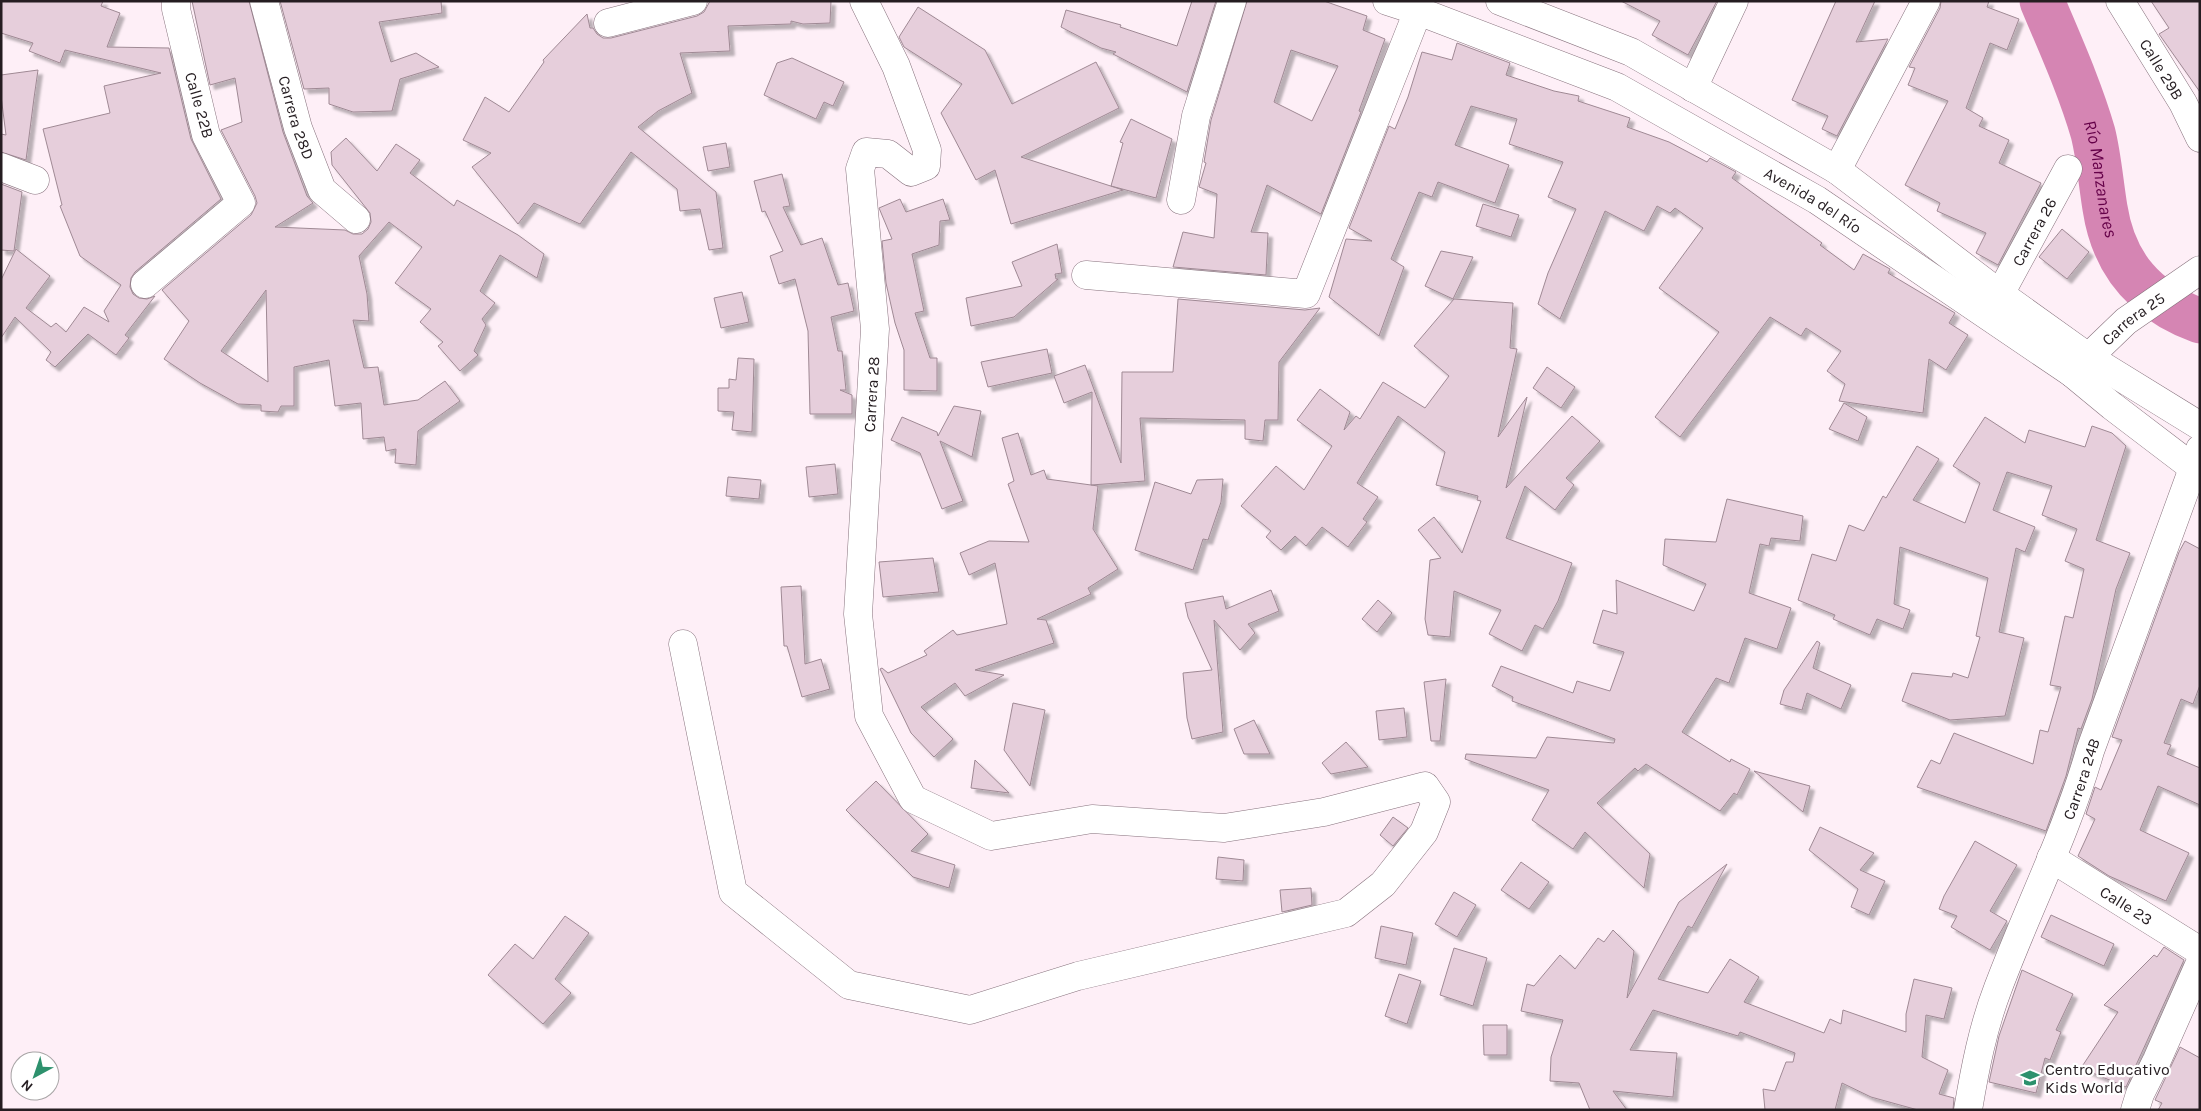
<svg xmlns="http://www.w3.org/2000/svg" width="2201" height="1111" viewBox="0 0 2201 1111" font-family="Karla,sans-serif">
<defs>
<filter id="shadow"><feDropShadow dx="4.5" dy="4.5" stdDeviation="1" flood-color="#0004"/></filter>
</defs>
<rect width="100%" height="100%" fill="#feeff7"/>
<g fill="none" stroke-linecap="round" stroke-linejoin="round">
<!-- river -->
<path stroke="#d585b3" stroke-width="45" id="s1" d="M2042,1C2060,44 2080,88 2093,133C2099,157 2101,184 2105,208C2114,266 2146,301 2200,321"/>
</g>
<!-- building -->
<path fill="#e6cedb" stroke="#9f8994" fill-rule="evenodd" filter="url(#shadow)" d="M1,1H103L101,6L120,13L107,47L169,48L191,139L221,199L135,272L131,278L130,287L133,294L139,298L147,299L155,296L125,335L129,338L116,355L88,334L55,367L46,360L51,352L15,317L1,338V280L16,249L50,276L26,308L51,327L56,323L66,332L84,307L109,322L104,311L121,285L80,256L60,206L62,205L43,129L110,113L104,86L161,73L65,50L60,63L29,51L33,43L1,33Z
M192,1H249L283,132L307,196L313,203L275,227L345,230L353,234H362L368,229L371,222L370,213L332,165L331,152L346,138L377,171L396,144L420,160L410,173L454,206L457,200L518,235L544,254L537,278L500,255L480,291L495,303L482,319L486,325L474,351L478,355L460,371L438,346L443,342L420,322L431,309L395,283L422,247L389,222L359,256L367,294L369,321L353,320L364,368L378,367L384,405L418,400L445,381L460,401L418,431L416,465L395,463L396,449L386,451L384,437L363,439L361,403L335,406L329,360L294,367V406H281L278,412L261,411V405L238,404L200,383L164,359L189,321L162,290L251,215L257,203L255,196L221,130L242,122L235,78L210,85ZM266,290L268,382L221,351Z
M280,1H441L442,13L379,22L391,62L416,53L439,67L400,79L392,111L353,112L329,104V88L304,89Z
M710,1H831L830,23L803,24L791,21V24L728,26L730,51L680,53L692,93L658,111L638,127L716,192L723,248L709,250L700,209L680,211L677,189L631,152L580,224L534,203L518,224L472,167L491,153L463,140L485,97L509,112L544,62L543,60L587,14L590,28H593L597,34L603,38H611L697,16L704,12Z
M1192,1H1216L1187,92L1113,54L1116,52L1101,48L1061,27L1066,10L1121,25L1120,27L1177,46Z
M1247,1H1324L1367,16L1363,30L1385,39L1359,111L1361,112L1321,214L1267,185L1251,232L1268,233L1266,275L1173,267L1183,232L1214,238L1217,194L1199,187L1206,163L1204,162L1211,120ZM1291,50L1338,66L1312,121L1274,102Z
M1621,1H1717L1688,55L1652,35L1660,21Z
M1836,1H1875L1856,42L1888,39L1837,136L1822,129L1828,116L1792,100Z
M1941,1H1989L1987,7L2019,19L2007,50L1990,43L1966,108L1983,118L1979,126L2009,140L1999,163L2041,183L1998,265L1976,253L1986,233L1937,211L1940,203L1905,185L1948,101L1908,85L1915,68L1909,67L1940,8Z
M2151,1H2200V92L2159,34L2169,28Z
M918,7L985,50L1012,104L1096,62L1119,108L1021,157L1123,190L1011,224L995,170L976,180L941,113L962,84L904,47L899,37Z
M1457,43L1510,63L1506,75L1554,91L1579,96L1578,101L1630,118L1627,127L1669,142L1707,162L1710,158L1736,172L1732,178L1822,243L1820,245L1854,270L1863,254L1890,269L1888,273L1955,313L1949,323L1968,335L1946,370L1929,359L1923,413L1839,401L1845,384L1827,371L1841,351L1806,328L1801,336L1770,317L1680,437L1655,417L1719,332L1659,288L1703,228L1675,208L1670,213L1657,206L1644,231L1605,211L1560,319L1538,304L1548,273L1576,209L1548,197L1563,162L1509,144L1517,119L1471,106L1455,145L1509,165L1495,203L1438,182L1432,197L1419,192L1391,259L1404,267L1379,336L1329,297L1346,239L1372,241L1349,228L1389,126L1395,129L1408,97L1422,52L1452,60Z
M792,58L844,82L833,106L824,102L816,119L764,95L777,63Z
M38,70L34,98L26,160L1,152V134L6,135L1,96V75Z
M1131,119L1172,139L1156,198L1111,186L1123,143L1120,142Z
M726,143L730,167L708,171L703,147Z
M782,174L790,206L783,207L801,245L822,238L838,285L848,283L854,311L831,317L838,351H842L846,390H840L852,395V414H810L808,331L795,279L779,284L770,256L783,251L765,211L762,212L754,181Z
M1,184L22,192L14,251L1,250Z
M900,199L906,212L943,199L950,220L940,221L939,245L912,254L924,311L915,313L930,358H937V391L904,390V350L895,323L886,283L882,241L892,239L879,208Z
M1483,204L1519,215L1511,237L1476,226Z
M2062,229L2089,252L2067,279L2039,257Z
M1057,244L1062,273L1055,274L1056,279H1058L1014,317L971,326L966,298L1022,286L1012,262Z
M1441,251L1473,257L1453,299L1425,286Z
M742,292L749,322L721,328L714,298Z
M1178,299L1305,310L1320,308L1279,362L1278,420H1265L1263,441L1245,439V420L1140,418L1145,481L1091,485L1098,486L1093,529L1118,569L1088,588L1091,594L1037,619L1046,620L1054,643L975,670L1004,675L965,696L955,683L921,707L953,739L934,757L911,733L880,669L882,668L888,673L927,655L924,651L953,630L957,635L1007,624L995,563L969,575L960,553L989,541L1029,542L1008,484L1014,481L1002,438L1018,433L1031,475L1044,470L1047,479L1091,485L1092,392L1064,403L1054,376L1085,365L1121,463L1122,372H1173Z
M1454,299L1513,303L1510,348L1517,349L1498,437L1527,397L1506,488L1572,416L1600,441L1566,478L1574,485L1555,510L1525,486L1506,538L1572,563L1558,601L1543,629L1535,625L1522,651L1489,634L1501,610L1454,591L1450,637L1428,635L1425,619L1430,560L1441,558L1418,530L1434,517L1462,553L1481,501L1477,500L1478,496L1436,485L1445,452L1398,416L1357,483L1378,497L1363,519L1367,522L1348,547L1322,527L1306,546L1295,536L1281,550L1266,537L1271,531L1241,506L1276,466L1304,490L1332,446L1297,420L1320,389L1350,412L1344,430L1356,416L1360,419L1383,382L1425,408L1449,376L1414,346Z
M1047,349L1052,373L988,387L981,362Z
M738,358L754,359L752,432L732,430L734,412L718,411V388H729V379L736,380Z
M1547,367L1575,387L1561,408L1533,388Z
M1844,403L1867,417L1858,441L1829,429Z
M954,406L981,411L972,457L940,441L963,501L942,509L920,453L891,440L902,417L937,432L938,436Z
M1985,417L2025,443L2029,430L2085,447L2092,426L2112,433L2126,446L2096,540L2130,553L2116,589L2092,699L2081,729L2078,728L2066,776L2046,831L1917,787L1931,760L1940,764L1954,733L2033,764L2040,730L2048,732L2061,687L2050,685L2065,616L2073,618L2084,569L2065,561L2077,529L2042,515L2052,486L2007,472L1993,510L2035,527L2025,552L2016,548L1999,632L2024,638L2005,716L1950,720L1902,701L1912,673L1952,677L1953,673L1968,678L1980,637L1976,636L1988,578L1900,547L1894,604L1910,610L1903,629L1877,619L1870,635L1833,619L1835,615L1798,600L1812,554L1836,561L1849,525L1864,531L1883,496L1886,498L1917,446L1939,459L1913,500L1965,523L1980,483L1953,466Z
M835,464L838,494L809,497L806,467Z
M728,477L761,480L759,499L726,496Z
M1223,479L1221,502L1208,540L1203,539L1193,570L1135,550L1155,482L1191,494L1197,480Z
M1727,499L1803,516L1800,541L1771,538L1769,546L1760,544L1749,593L1791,608L1777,649L1745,638L1729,683L1716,678L1682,732L1730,762L1731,759L1750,769L1737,795L1734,793L1720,811L1646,764L1638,771L1635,768L1597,803L1650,854L1644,888L1585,832L1573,849L1532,820L1549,790L1465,759L1466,754L1536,758L1547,737L1614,743L1615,739L1512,701L1513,697L1492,686L1501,666L1573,693L1577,681L1610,691L1624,652L1593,643L1603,610L1617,614L1616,580L1694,611L1706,584L1663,565L1665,539L1716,542Z
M2185,541L2200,549V685L2193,704L2181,699L2164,743L2171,745L2167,754L2200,768V805L2158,786L2140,830L2189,853L2166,901L2109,876L2078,856L2095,819L2086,814L2095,787L2101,790L2122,740L2112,737L2179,552Z
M933,558L939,592L883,597L879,562Z
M801,586L805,664L821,659L830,689L802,697L787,646H784L781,587Z
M1271,590L1279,611L1248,624L1255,633L1240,650L1214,620L1223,732L1192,739L1187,718L1183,673L1212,670L1188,617L1185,603L1223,596L1226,609Z
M1378,600L1392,613L1377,632L1362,619Z
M1817,641L1820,643L1813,668L1851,685L1841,709L1807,693L1802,710L1780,704L1784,690Z
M1446,679L1440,741H1431L1424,682Z
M1013,703L1045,710L1030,786L1004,750Z
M1404,708L1407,737L1379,740L1376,711Z
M1254,720L1270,754H1244L1234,729Z
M1346,742L1368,767L1331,774L1322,763Z
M975,760L1009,793L971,788Z
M1754,771L1810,786L1803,812Z
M876,781L928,834L911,851L955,865L949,888L913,877L846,810Z
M1393,817L1408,828L1393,846L1380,835Z
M1820,827L1874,853L1860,870L1885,881L1869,915L1851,907L1858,889L1809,850Z
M1975,841L2017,865L1990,911L2007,921L1990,950L1951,927L1957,916L1939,909L1944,896Z
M1218,857L1244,860L1243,881L1216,879Z
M1521,862L1549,882L1529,909L1501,890Z
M1727,864L1692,928L1688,926L1658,979L1708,993L1730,959L1759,977L1744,1002L1824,1033L1830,1019L1841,1024L1843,1010L1906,1032V1014L1914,979L1952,988L1944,1019L1926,1015L1922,1057L1948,1070L1939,1094L1954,1098L1953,1110H1918L1871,1097L1842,1083L1835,1110H1765L1763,1089L1775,1091L1786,1062H1793L1795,1053L1740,1032L1738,1036L1653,1010L1630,1050L1677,1053L1673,1097L1613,1091L1627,1110H1590L1579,1083L1550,1081L1551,1057L1563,1020L1521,1011L1527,984L1534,986L1560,955L1575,969L1598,938L1604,942L1613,930L1634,951L1627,998L1679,902Z
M1311,888L1312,905L1282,912L1280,890Z
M1454,892L1476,905L1457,937L1435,924Z
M2051,915L2114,944L2104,966L2041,937Z
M565,916L589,933L555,979L571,993L543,1024L488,975L515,944L533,959Z
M1381,926L1413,933L1406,965L1375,958Z
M2164,947L2184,960L2126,1087L2081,1068L2118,1012L2104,1005L2154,955L2157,957Z
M1454,948L1487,958L1473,1006L1440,995Z
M2022,970L2073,994L2056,1030L2061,1032L2050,1060L2045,1058L2036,1093L1989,1082L1999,1036Z
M1399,974L1421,981L1407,1024L1385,1016Z
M1483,1025H1507V1055H1484Z
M2180,1047L2200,1058V1110H2158L2162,1103L2155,1100Z"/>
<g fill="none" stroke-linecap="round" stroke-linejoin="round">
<!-- minor casing -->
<g stroke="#87727d" stroke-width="29">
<g id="minor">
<path id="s2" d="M264,1L298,128L322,190L356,219"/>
<path id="s3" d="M2120,1L2183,103L2200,138"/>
<path d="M608,23L693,1"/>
<path d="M1693,88L1734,1"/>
<path d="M1,167L35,180"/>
<path d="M1837,170L1926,1"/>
<path d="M1181,200L1196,116L1232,1"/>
<path d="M1086,275L1306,294L1418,11"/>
<path d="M145,284L241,203L206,135L176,9V1"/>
<path id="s4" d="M2000,294L2068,169"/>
<path id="s5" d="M2072,373L2126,321L2200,270"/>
<path id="s6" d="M683,644L733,892L849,985L970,1010L1078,976L1346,913L1383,884L1424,832L1436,802L1425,786L1324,812L1224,828L1092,819L991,836L913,799L869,716L858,614L875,329L860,169L866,152L888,154L911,172L926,166L927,150L896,66L864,1"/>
<path id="s7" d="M2051,858L2200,951"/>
<path id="s8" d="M1968,1110C1975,1068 1983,1027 1998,988C2028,908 2067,832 2090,751L2200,449"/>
<path d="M2135,1110L2140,1094L2157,1060L2200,963"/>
</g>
</g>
<!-- major casing -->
<g stroke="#87727d" stroke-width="29">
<g id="major">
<path id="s9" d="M1387,1L1418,11L1617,87L1817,200L2072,373L2112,406L2200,473"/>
<path d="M1500,1L1631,52L1837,170L2000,294L2088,357L2200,426"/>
</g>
</g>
<!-- minor -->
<use href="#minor" stroke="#fff" stroke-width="28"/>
<!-- major -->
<use href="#major" stroke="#fff" stroke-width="28"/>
</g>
<!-- icons -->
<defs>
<g id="school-bare" transform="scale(1.5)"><path d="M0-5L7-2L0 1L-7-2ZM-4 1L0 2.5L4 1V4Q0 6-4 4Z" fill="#2d916d" stroke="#fff" stroke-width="2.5" paint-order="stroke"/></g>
</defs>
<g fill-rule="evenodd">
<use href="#school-bare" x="2030" y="1078"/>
</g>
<g text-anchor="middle" stroke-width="4.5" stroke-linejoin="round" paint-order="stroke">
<!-- street labels -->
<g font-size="16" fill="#251d21" stroke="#fff">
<text dy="6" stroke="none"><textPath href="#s3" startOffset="80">Calle 29B</textPath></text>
<text transform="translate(200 105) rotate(74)" y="6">Calle 22B</text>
<text dy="6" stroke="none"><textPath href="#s2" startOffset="121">Carrera 28D</textPath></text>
<text dy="6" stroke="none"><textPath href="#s9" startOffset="472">Avenida del Río</textPath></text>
<text dy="6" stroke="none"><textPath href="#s4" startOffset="71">Carrera 26</textPath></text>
<text dy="6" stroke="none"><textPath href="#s5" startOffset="82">Carrera 25</textPath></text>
<text dy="6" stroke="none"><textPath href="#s6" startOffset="2022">Carrera 28</textPath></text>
<text dy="6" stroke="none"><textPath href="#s8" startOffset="351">Carrera 24B</textPath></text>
<text dy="6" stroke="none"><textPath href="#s7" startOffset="89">Calle 23</textPath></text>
</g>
<!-- poi labels -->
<g font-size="16" fill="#251d21" stroke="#fff" text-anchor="start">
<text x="2045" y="1075">Centro Educativo<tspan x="2045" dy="18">Kids World</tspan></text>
</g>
<!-- water labels -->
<g font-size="18" font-style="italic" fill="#640048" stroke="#fff">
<text dy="6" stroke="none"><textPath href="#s1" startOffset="188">Río Manzanares</textPath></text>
</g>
</g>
<!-- border -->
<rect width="2201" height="1111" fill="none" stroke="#251d21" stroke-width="5"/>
<!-- north arrow -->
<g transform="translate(35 1076) rotate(220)"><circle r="24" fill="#ffffff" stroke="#a8a5a6"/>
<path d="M0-4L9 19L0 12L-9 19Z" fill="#2d916d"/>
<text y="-8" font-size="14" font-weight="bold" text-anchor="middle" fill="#251d21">N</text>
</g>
</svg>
